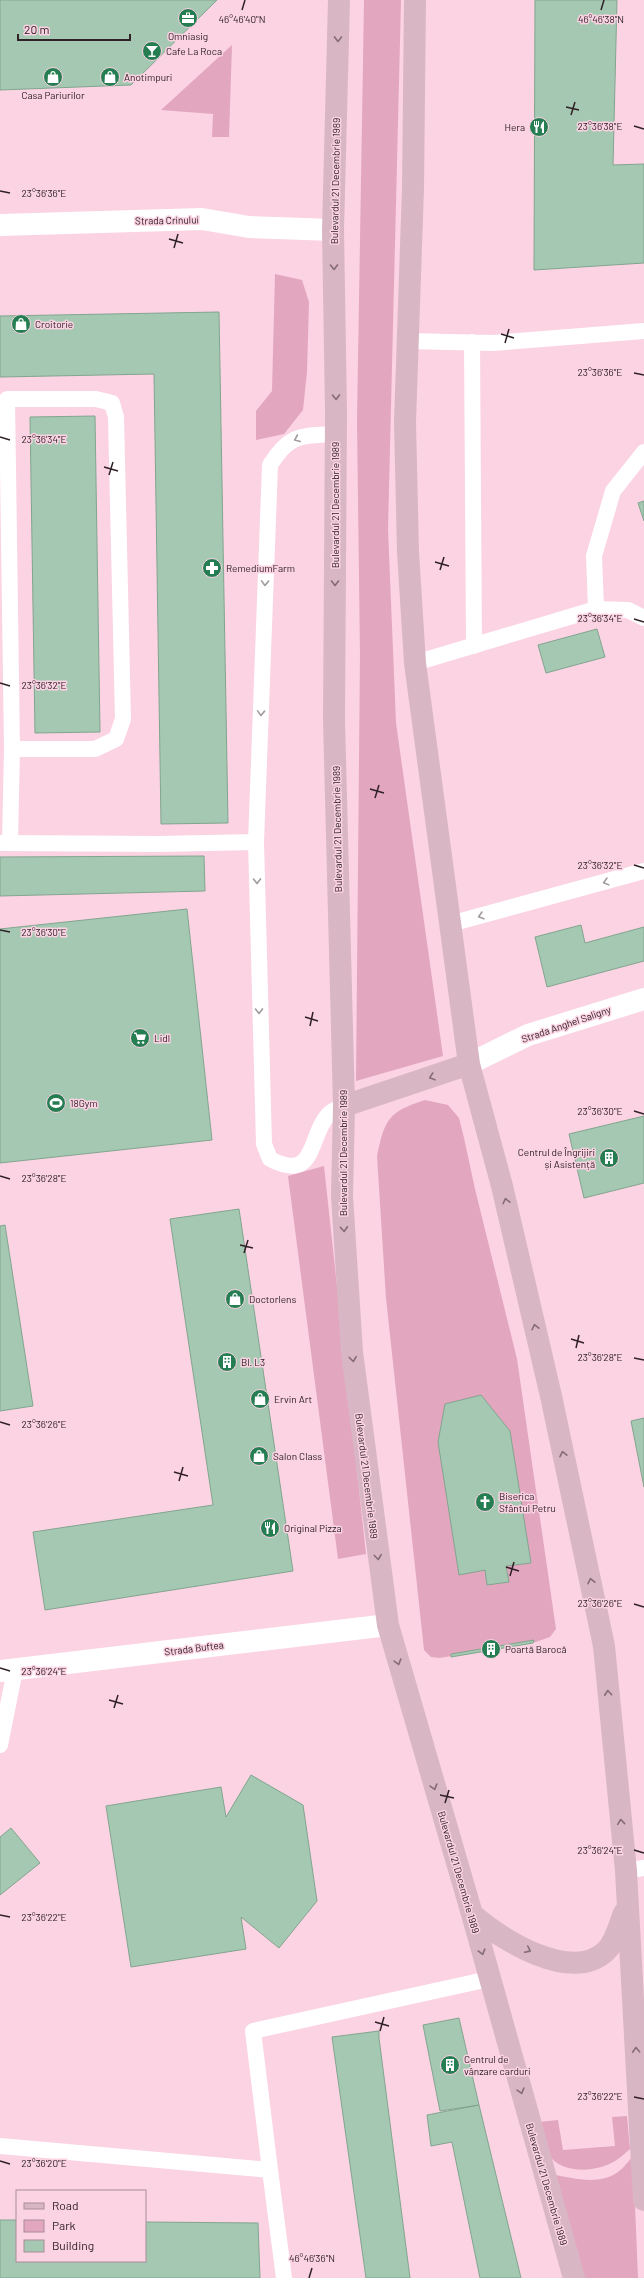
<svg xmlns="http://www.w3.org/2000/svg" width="644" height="2278" viewBox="0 0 644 2278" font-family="Barlow,sans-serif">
<rect width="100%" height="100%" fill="#fbd3e3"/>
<!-- green -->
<path fill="#e3a6bf" d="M364,0H401L388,529L396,723L443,1056L356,1081L360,654L357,421Z
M232,45L229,137H212L213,114L161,110Z
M275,274L302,280L309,302L307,372L303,410L284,434L256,440V411L272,391Z
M425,1100L448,1105L459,1118L464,1138L475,1189L517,1359L556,1629L550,1637L533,1643L439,1658L431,1657L424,1650L386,1298L377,1156C385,1119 388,1112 425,1100Z
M324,1166L366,1554L338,1559L288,1176Z
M627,2116L630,2149C625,2153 620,2158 615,2161C598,2172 562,2175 549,2155C544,2146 543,2132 540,2122L558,2120L563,2150L615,2146L612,2117Z
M633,2156L638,2278H580L551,2174C572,2178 596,2185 615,2174C622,2170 628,2162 633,2156Z"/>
<!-- building -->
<path fill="#a4c8b2" stroke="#82a58f" d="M0,0H217L131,85L0,90Z
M535,0H617L613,165L644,164V263L534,270Z
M219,312L228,823L161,824L154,374L0,377V316Z
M95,416L100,732L35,733L30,417Z
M644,501V521L638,503Z
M597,629L605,657L546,673L538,645Z
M204,856L205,891L0,896V857Z
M187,909L212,1140L0,1163V929Z
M581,925L585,943L644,927V961L547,987L535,937Z
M644,1116V1183L584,1198L569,1134Z
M239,1209L293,1571L45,1610L33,1532L213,1505L170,1219Z
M5,1225L33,1406L0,1411V1226Z
M481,1395L510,1431L531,1563L506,1566L509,1582L487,1585L485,1570L459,1575L438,1442L445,1404Z
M644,1418V1487L631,1421Z
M534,1640L533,1643L451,1657V1654Z
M251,1775L303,1805L317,1901L279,1948L241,1917L246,1949L131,1967L106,1806L221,1787L226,1817Z
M11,1828L40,1863L0,1895V1837Z
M459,2018L479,2105L440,2111L423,2025Z
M379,2031V2038L410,2278H366L332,2037Z
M479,2105L521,2278H480L452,2142L431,2146L427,2115Z
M0,2220H17V2261H145V2222L258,2223L260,2278H0Z"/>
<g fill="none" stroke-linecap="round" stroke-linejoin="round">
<!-- service -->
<path stroke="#fff" stroke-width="16" d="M407,341L493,343L644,331
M472,342L474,646
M336,434C301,436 290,433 270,465L256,842L264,1144L270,1159C318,1184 308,1133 330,1113C333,1110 340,1108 344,1106
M596,609L628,610L644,618
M415,663L596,609L594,556L613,491L644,452
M0,843L158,844L256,842
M10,843L12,749L7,399H96L112,403L116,417L123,719L116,739L95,749H12
M450,924L644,871
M0,1745L15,1670
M626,1871L644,1868
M0,2146L270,2170L253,2031L489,1979
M270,2170L284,2278"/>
<!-- minor -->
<path stroke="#fff" stroke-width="22" d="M0,225L202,219L249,227L333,230
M469,1064L528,1035L644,999"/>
<!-- tertiary -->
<path stroke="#fff" stroke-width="22" d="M0,1671L388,1625"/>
<!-- primary -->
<path stroke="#d9b6c4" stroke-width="22" d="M339,0L333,230L336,412L334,720L344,1106L342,1196L352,1352L388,1625L472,1914L574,2278
M415,0L413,188L405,422L408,552L415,663L469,1064L502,1186L551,1396L604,1646L626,1871L644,2200
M344,1106L469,1064
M472,1914C500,1939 571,1984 606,1951C616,1941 619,1925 624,1913"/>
</g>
<!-- one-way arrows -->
<defs><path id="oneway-chevron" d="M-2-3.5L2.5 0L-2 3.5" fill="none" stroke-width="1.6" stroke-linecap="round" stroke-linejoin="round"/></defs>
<g stroke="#846c76">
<use href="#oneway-chevron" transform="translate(338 39) rotate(91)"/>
<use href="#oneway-chevron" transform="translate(334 267) rotate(89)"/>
<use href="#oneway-chevron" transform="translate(336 397) rotate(89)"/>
<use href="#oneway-chevron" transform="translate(335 583) rotate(90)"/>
<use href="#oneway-chevron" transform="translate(432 1077) rotate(161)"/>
<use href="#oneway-chevron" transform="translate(506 1201) rotate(-103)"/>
<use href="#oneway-chevron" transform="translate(344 1229) rotate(86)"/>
<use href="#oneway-chevron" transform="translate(535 1327) rotate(-103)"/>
<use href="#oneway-chevron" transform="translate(353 1359) rotate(83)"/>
<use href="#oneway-chevron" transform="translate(563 1454) rotate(-102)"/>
<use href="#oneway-chevron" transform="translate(378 1557) rotate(83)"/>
<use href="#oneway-chevron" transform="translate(591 1581) rotate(-102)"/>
<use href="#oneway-chevron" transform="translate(398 1662) rotate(74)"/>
<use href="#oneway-chevron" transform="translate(608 1693) rotate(-95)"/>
<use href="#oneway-chevron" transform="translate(434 1787) rotate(74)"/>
<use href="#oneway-chevron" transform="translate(621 1822) rotate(-96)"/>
<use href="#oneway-chevron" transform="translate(528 1950) rotate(26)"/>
<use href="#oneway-chevron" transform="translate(482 1952) rotate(75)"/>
<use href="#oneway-chevron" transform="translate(636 2050) rotate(-93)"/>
<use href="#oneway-chevron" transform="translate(521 2091) rotate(74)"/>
</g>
<g stroke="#a29b9e">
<use href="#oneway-chevron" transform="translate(297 439) rotate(157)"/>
<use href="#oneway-chevron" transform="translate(265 583) rotate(92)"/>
<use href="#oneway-chevron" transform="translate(261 713) rotate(92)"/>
<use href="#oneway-chevron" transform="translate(257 881) rotate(89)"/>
<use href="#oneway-chevron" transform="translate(606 882) rotate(165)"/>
<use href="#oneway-chevron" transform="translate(481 916) rotate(164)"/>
<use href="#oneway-chevron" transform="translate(259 1011) rotate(89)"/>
</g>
<!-- ticks -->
<path fill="none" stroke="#302127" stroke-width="1.5" d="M242,10L245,0M601,10L604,0M566,107L579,110M571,115L575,102M634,126L644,129M0,191L10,193M169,239L183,243M174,248L178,234M501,334L514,338M505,343L509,329M634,373L644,375M0,437L10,440M104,467L118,471M109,475L113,462M435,562L449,566M440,570L444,557M634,619L644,622M0,683L10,686M370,789L384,793M375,798L379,785M634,865L644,868M0,930L10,932M305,1017L318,1021M310,1026L313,1012M634,1111L644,1114M0,1176L10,1179M240,1245L253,1248M244,1253L248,1240M571,1339L584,1343M576,1348L579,1335M634,1358L644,1360M0,1422L10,1425M174,1472L188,1476M179,1481L183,1467M506,1567L519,1571M510,1576L514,1562M634,1604L644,1607M0,1668L10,1671M109,1700L123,1704M114,1708L118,1695M440,1795L454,1798M445,1803L449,1790M634,1850L644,1853M0,1915L10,1917M375,2022L389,2026M380,2031L384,2017M634,2097L644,2099M0,2161L10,2164M309,2278L312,2268"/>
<!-- icons -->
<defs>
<g id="office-disc" transform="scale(1)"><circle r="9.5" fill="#257d52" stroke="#fbd3e3"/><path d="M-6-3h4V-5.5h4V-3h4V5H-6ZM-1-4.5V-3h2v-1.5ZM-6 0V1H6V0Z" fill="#fff"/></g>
<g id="bar-disc" transform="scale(1)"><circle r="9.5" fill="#257d52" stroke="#fbd3e3"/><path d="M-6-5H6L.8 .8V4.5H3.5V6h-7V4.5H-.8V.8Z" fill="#fff"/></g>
<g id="shop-disc" transform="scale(1)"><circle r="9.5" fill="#257d52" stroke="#fbd3e3"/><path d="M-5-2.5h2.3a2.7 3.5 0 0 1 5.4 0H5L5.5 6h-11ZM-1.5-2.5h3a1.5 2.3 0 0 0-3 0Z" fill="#fff"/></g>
<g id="restaurant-disc" transform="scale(1)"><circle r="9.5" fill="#257d52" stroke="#fbd3e3"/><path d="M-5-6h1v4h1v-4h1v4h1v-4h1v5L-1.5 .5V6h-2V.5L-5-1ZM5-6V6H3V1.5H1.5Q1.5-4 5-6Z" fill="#fff"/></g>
<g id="pharmacy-disc" transform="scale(1)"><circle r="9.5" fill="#257d52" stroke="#fbd3e3"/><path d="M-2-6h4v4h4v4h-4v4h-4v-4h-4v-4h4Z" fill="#fff"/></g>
<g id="supermarket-disc" transform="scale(1)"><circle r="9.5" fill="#257d52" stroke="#fbd3e3"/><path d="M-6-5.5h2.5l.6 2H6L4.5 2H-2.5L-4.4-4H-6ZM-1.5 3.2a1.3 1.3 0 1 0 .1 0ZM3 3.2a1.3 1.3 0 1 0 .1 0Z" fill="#fff"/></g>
<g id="stadium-disc" transform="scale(1)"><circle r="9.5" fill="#257d52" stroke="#fbd3e3"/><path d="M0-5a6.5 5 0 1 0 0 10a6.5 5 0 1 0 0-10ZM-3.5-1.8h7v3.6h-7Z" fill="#fff"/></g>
<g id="building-disc" transform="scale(1)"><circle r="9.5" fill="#257d52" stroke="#fbd3e3"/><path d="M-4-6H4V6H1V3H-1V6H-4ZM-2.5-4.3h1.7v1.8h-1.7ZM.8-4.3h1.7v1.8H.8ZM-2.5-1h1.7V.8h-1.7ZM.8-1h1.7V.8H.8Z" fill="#fff"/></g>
<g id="church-disc" transform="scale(1)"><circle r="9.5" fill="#257d52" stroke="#fbd3e3"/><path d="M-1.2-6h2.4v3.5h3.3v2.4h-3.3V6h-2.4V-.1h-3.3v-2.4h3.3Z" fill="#fff"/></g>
</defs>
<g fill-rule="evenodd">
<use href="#office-disc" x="188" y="18"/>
<use href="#bar-disc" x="152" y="51"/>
<use href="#shop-disc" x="53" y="77"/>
<use href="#shop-disc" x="110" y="77"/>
<use href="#restaurant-disc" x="539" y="127"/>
<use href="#shop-disc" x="21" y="324"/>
<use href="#pharmacy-disc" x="212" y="568"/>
<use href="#supermarket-disc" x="140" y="1038"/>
<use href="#stadium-disc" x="56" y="1103"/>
<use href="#building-disc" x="609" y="1158"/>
<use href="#shop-disc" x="235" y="1299"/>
<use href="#building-disc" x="227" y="1362"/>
<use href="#shop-disc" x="260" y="1399"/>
<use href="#shop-disc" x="259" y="1456"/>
<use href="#church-disc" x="485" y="1502"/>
<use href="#restaurant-disc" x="270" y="1528"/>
<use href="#building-disc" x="491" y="1649"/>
<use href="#building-disc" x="450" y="2065"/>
</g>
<g text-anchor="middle" stroke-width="3" stroke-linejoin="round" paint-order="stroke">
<!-- poi labels -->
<g font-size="10" fill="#302127" stroke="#fbd3e3" text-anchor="start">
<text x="188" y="40" text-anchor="middle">Omniasig</text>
<text x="166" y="55">Cafe La Roca</text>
<text x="124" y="81">Anotimpuri</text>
<text x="53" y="99" text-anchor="middle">Casa Pariurilor</text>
<text x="525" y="131" text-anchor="end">Hera</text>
<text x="35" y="328">Croitorie</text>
<text x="226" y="572">RemediumFarm</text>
<text x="154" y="1042">Lidl</text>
<text x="70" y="1107">18Gym</text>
<text x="595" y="1156" text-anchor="end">Centrul de Îngrijiri<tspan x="595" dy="12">și Asistență</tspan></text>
<text x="249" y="1303">Doctorlens</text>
<text x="241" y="1366">Bl. L3</text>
<text x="274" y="1403">Ervin Art</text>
<text x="273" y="1460">Salon Class</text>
<text x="499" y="1500">Biserica<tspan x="499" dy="12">Sfântul Petru</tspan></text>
<text x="284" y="1532">Original Pizza</text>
<text x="505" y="1653">Poartă Barocă</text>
<text x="464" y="2063">Centrul de<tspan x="464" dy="12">vânzare carduri</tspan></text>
</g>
<!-- street labels -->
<g font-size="10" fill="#302127" stroke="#fbd3e3">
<text transform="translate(335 181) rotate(-89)" y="4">Bulevardul 21 Decembrie 1989</text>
<text transform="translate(167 220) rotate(-1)" y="4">Strada Crinului</text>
<text transform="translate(335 505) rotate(-90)" y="4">Bulevardul 21 Decembrie 1989</text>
<text transform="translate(337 829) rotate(-91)" y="4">Bulevardul 21 Decembrie 1989</text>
<text transform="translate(566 1024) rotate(-19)" y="4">Strada Anghel Saligny</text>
<text transform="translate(343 1153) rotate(-90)" y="4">Bulevardul 21 Decembrie 1989</text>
<text transform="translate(367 1476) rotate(83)" y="4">Bulevardul 21 Decembrie 1989</text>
<text transform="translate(194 1648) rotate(-7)" y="4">Strada Buftea</text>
<text transform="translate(459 1872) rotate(74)" y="4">Bulevardul 21 Decembrie 1989</text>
<text transform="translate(547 2184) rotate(74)" y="4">Bulevardul 21 Decembrie 1989</text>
</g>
</g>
<g font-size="10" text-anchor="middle" fill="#302127" stroke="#fbd3e3" stroke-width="3" stroke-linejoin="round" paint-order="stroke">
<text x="242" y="23">46°46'40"N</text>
<text x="601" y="23">46°46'38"N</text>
<text x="600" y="130">23°36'38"E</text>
<text x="44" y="197">23°36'36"E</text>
<text x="600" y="376">23°36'36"E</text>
<text x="44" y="443">23°36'34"E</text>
<text x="600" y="622">23°36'34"E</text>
<text x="44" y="689">23°36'32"E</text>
<text x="600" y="869">23°36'32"E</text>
<text x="44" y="936">23°36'30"E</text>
<text x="600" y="1115">23°36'30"E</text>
<text x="44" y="1182">23°36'28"E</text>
<text x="600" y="1361">23°36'28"E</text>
<text x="44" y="1428">23°36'26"E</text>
<text x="600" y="1607">23°36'26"E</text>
<text x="44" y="1675">23°36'24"E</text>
<text x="600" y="1854">23°36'24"E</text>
<text x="44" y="1921">23°36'22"E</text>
<text x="600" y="2100">23°36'22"E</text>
<text x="44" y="2167">23°36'20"E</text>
<text x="312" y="2262">46°46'36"N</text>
</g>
<!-- legend -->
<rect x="16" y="2190" width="130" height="72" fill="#fbd3e3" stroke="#aa8c98"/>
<rect x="24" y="2203" width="20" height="6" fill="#d9b6c4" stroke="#aa8c98"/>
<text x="52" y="2210" font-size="12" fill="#302127">Road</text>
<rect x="24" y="2220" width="20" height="12" fill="#e3a6bf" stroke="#aa8c98"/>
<text x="52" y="2230" font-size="12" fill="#302127">Park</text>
<rect x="24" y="2240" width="20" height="12" fill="#a4c8b2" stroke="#aa8c98"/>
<text x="52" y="2250" font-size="12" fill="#302127">Building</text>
<!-- scale -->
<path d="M18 34v6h112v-6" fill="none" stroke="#302127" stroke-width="2"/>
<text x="24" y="34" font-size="12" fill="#302127" stroke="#fbd3e3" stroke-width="3" paint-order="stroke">20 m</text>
</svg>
